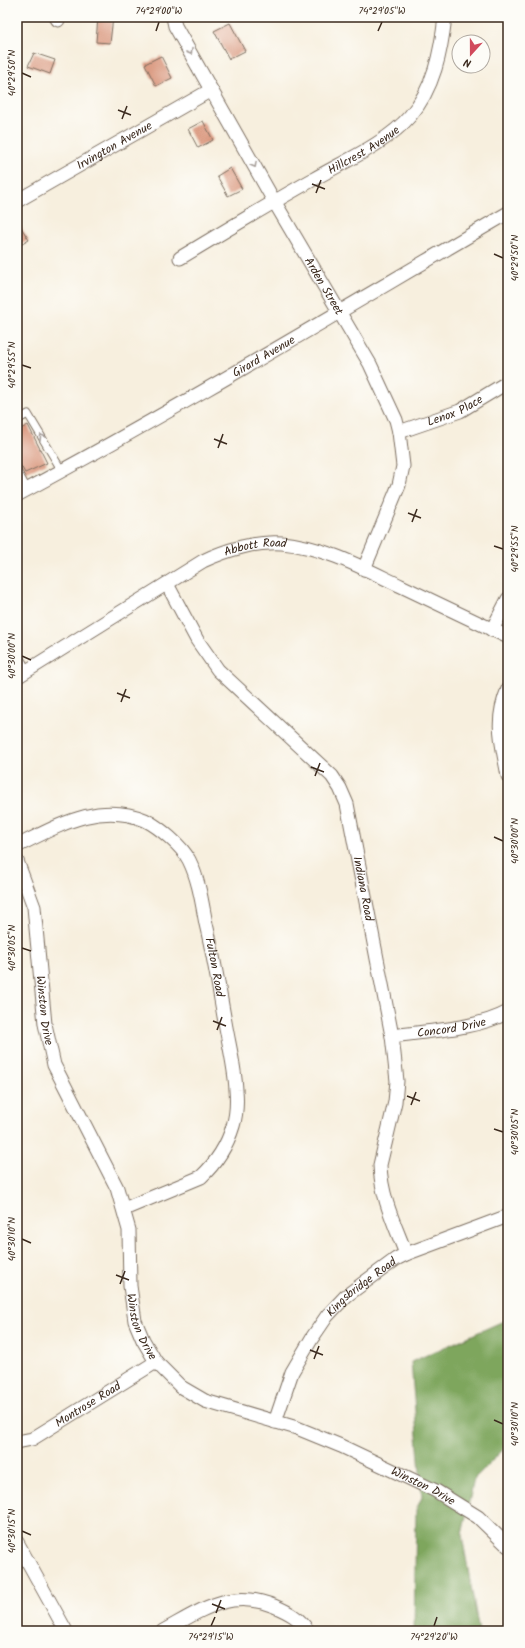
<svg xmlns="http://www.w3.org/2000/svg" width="525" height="1648" viewBox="0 0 525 1648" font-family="Kalam,sans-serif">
<rect width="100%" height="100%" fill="#fdfcf7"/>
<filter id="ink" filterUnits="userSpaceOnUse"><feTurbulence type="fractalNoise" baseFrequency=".025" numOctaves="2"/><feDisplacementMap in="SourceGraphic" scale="8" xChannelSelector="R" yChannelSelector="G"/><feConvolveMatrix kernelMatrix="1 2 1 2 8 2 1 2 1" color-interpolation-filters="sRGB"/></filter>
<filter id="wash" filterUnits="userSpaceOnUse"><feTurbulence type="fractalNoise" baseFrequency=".012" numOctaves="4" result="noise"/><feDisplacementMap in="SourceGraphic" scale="16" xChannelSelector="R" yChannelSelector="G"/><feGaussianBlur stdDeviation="0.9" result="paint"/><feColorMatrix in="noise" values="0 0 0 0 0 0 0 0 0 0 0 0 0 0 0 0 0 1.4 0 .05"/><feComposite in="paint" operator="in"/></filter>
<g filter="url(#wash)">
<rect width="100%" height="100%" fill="#f7efde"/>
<!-- forest -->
<path fill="#7ea65d" stroke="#5c683e" d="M508,1319V1445L474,1479L462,1535L479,1631H414L416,1510L422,1497L411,1362Z"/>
<g id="blocks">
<!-- building -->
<path fill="#d9957b" d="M98,17H113L110,43L96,42Z
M230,23L245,51L229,59L214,31Z
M34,53L55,60L50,74L28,66Z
M161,56L172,78L156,86L145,64Z
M203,121L213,140L198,148L188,129Z
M230,168L242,189L228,196L217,176Z
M17,221L29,240L17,247Z
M28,425L47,463L25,473L17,459V431Z"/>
</g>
</g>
<g filter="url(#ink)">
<use href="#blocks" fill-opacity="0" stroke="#7d6f61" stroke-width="1"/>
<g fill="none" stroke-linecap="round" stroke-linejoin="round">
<!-- lane casing -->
<g stroke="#7d6f61" stroke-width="9">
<path id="lane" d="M17,420L28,414L62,471
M17,471L27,489"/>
</g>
<!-- street casing -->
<g stroke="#7d6f61" stroke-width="15">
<g id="street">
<path d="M56,17L58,20"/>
<path id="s1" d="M173,17L175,26L274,201L370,364L396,420L399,432L403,466L399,485L364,569"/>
<path id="s2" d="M17,201L211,90"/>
<path id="s3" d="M180,258C225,231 269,204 314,179C345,161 387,143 410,116C434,88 441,52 445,17"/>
<path id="s4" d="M399,432L460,411L508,382"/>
<path id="s5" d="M17,495C183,406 345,308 508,213"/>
<path id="s6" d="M167,584L197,640L218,670L332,776L340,788L347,804L392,1036L397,1081L395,1102L380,1165C381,1197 395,1225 406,1254"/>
<path d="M492,630L508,599"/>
<path d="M17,659L24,671"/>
<path id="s7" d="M17,677L203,561C226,550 256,541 282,543C325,547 363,568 401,586C437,603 472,620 508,637"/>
<path d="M508,689C494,722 502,742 508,776"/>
<path id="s8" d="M17,846C58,826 98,801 145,820C159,827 182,846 189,860C199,880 202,903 206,924C214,957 219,989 225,1022C229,1045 235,1068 236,1090C237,1101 236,1116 233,1126C227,1146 216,1163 201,1177L124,1209"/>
<path id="s9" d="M17,861L34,907L45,1024L54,1065L117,1188L129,1230L130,1286L135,1321L143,1340L156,1362L181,1387L205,1401L297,1428L341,1446L436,1491L478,1517L508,1546"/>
<path id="s10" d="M392,1036C427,1031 478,1029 508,1012"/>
<path id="s11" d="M275,1422L292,1372L312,1338L327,1316L346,1296L396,1259L406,1254L508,1216"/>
<path id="s12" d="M17,1442L32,1439L156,1362"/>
<path d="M17,1542L66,1631"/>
<path d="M163,1631C202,1610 230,1588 274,1606C288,1612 300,1618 308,1631"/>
</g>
</g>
<!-- lane -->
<use href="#lane" stroke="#fff" stroke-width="7"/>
<!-- street -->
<use href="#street" stroke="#fff" stroke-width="13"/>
</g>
<!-- one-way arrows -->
<defs><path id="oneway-chevron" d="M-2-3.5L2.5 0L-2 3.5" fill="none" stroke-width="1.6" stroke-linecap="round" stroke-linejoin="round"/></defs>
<g stroke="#a79f9a">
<use href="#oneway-chevron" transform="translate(190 52) rotate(61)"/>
<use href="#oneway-chevron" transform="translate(254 165) rotate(61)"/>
<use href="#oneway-chevron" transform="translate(42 437) rotate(-121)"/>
</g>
</g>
<!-- ticks -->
<path fill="none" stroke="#3b2a1e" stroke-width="1.5" d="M156,31L159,22M378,31L382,22M22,73L31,77M118,110L131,115M122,119L127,106M312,184L325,189M316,193L321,180M494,254L503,258M22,365L31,368M214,439L227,444M218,448L223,434M408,513L421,518M412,522L417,509M494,546L503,549M22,656L31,660M117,693L130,698M121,702L126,689M311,767L324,772M315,776L320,763M494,837L503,841M22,948L31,951M213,1021L226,1026M217,1030L222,1017M407,1096L420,1101M411,1105L416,1092M494,1129L503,1132M22,1239L31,1243M116,1275L129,1280M120,1284L125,1271M310,1350L323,1355M314,1359L319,1346M494,1420L503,1424M22,1531L31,1535M212,1604L225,1609M216,1613L221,1600M211,1626L215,1617M434,1626L437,1617"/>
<g text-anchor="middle" stroke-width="3.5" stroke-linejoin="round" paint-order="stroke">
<!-- street labels -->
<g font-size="12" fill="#3b2a1e" stroke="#fdfcf7">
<text dy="4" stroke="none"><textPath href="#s2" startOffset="112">Irvington Avenue</textPath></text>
<text dy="4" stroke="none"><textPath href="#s3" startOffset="213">Hillcrest Avenue</textPath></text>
<text dy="4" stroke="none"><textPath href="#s1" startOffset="309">Arden Street</textPath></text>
<text dy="4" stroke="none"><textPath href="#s5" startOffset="283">Girard Avenue</textPath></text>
<text dy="4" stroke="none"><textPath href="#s4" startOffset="60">Lenox Place</textPath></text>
<text dy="4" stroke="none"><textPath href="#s7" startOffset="274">Abbott Road</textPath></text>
<text dy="4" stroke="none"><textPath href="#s6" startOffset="374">Indiana Road</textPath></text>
<text dy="4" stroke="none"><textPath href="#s8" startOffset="306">Fulton Road</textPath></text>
<text dy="4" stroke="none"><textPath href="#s9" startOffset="153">Winston Drive</textPath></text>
<text dy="4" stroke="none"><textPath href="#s10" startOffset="60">Concord Drive</textPath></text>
<text dy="4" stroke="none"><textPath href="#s11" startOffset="164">Kingsbridge Road</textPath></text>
<text dy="4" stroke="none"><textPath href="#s9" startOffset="489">Winston Drive</textPath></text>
<text dy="4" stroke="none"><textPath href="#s12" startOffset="81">Montrose Road</textPath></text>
<text dy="4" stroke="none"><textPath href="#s9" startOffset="826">Winston Drive</textPath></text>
</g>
</g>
<!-- margin -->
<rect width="525" height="1648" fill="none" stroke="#fdfcf7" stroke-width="44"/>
<!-- north arrow -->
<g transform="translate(471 54) rotate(201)"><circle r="19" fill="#fdfcf7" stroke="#afa8a0"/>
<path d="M0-3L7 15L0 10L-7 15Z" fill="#d1495b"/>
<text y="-6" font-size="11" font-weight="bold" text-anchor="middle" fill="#3b2a1e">N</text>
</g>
<rect x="22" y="22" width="481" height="1604" fill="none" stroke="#3b2a1e" stroke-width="1.5"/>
<g font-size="10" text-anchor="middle" fill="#3b2a1e">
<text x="159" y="14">74°29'00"W</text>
<text x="382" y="14">74°29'05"W</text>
<text transform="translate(11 73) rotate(-90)" y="4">40°29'50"N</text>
<text transform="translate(514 258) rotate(-90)" y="4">40°29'50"N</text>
<text transform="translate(11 365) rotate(-90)" y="4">40°29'55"N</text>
<text transform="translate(514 549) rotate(-90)" y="4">40°29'55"N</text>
<text transform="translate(11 656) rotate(-90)" y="4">40°30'00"N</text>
<text transform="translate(514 841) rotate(-90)" y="4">40°30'00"N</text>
<text transform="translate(11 948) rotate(-90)" y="4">40°30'05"N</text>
<text transform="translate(514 1132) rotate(-90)" y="4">40°30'05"N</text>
<text transform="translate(11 1239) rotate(-90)" y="4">40°30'10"N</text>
<text transform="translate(514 1424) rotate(-90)" y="4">40°30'10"N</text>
<text transform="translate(11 1531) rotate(-90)" y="4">40°30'15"N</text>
<text x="211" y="1640">74°29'15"W</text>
<text x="434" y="1640">74°29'20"W</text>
</g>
</svg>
